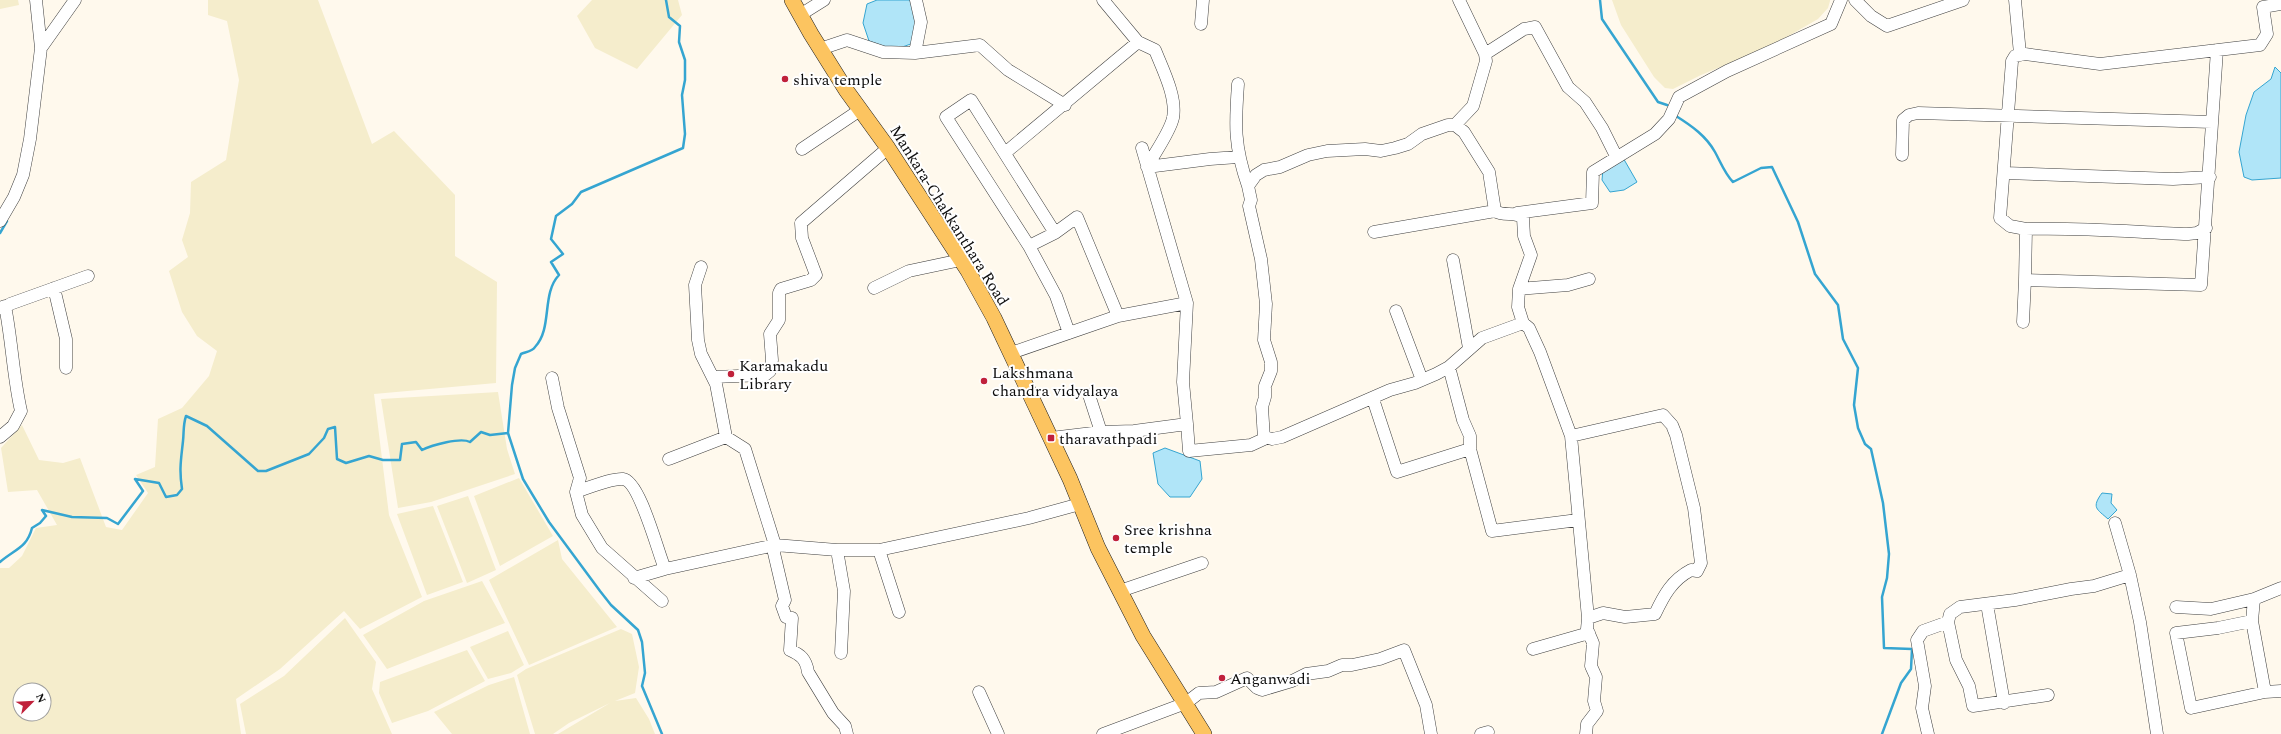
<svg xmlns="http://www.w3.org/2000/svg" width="2281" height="734" viewBox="0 0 2281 734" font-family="Spectral,serif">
<rect width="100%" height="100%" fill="#fff9ed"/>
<!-- farmland -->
<path fill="#f5edcc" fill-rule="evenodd" d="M0,0H18L19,5L0,9Z
M208,0H318L372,144L394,131L455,195V256L497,282L496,383L374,394L389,515L422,597L360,629L344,611L280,669L236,699L241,734H0V568H9L22,556L36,528L57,525L37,490L8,492L1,448L22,425L39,460L63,463L80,458L106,527L122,530L148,493L136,475L155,467L158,419L182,408L209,376L217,351L197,336L182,312L169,271L188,257L182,240L190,213L191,182L226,160L239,80L227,21L208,15ZM20,690H44V714H20Z
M592,0H678L682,15L637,69L595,48L577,16Z
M1612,0H1830V1L1828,8L1818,19L1771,46L1701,75L1673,89L1665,88L1654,77L1621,25Z
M498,392L507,449L515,474L431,502L398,508L381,399Z
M519,478L553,536L500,566L474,496Z
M468,496L496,570L467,583L437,506Z
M433,506L463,582L427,595L397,514Z
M558,540L562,559L617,627L529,665L489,580Z
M482,581L505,623L387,669L363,635L424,601Z
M345,618L376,662L372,689L392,734H246L240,704L284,676Z
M621,629L632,634L639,667L635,693L615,701L636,698L649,719L655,734H558L610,703L569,723L553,734H535L517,675L526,669Z
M508,631L524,665L511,673L488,679L470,647Z
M467,650L485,681L428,711L392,723L379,693L380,682Z
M514,677L530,734H452L434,712L489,685Z"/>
<!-- water -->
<path fill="#b0e5f8" stroke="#35a5d1" d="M877,0H916L919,41L894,50L869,41L863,23L867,4Z
M2275,67L2281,73V178L2252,180L2244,177L2239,152L2246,115L2254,92L2271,79Z
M1622,156L1637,182L1624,190L1610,192L1602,180L1603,169Z
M1165,448L1200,461L1202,479L1190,497H1170L1158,484L1153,453Z
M2102,493L2112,494L2111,503L2117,510L2108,519C2097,509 2091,508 2102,493Z"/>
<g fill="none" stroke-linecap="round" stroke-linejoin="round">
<!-- stream -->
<path stroke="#35a5d1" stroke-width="2.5" d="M1600,0L1602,19L1658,102L1667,105
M1676,116C1692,126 1706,136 1715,152C1721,163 1725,174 1733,182L1761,168L1772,167L1798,222L1815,274L1838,305L1843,339L1858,368L1854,405L1858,428L1865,444L1871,449L1883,503L1889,554L1887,578L1882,597L1884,648L1912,649L1911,669L1901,683L1882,734
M0,233L7,221
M0,562C15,549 27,548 32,528L40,523L46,516L42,510L72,517L107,518L118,524L143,491L135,479L159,483L166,497L177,495L182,489C179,469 181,460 183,441C184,432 183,425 186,416L207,426L258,471H266L309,454L324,438L328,429L335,427L337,459L346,463L369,456L383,460H400L402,444L416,442L422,450C432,445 461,437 470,442L481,432L490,435L508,433
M662,734L642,686L645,673L642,642L638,630L611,605L600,591L549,522L523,479L508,433L512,385L515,368L521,354C526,352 533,351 535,347C553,328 541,294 559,275L551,262L563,254L551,239L556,216L572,204L581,192L683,148L685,134L682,95L685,80V60L679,42L680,26L669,17L666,0"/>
<!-- minor casing -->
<g stroke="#404040" stroke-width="13">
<path id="minor" d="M1855,0L1871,16L1887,26L1963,0
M2015,0L2020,54
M800,15L824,0
M1201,24L1203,0
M1138,42L1155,50C1163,70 1177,97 1173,118C1170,132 1154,154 1147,167L1210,159L1238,157
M41,48L75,0
M820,49L847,40L883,52L915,53L980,45L1008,70L1065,105
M2217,50L2201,285L2025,280L2026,229L2010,226L2000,218L2012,61L2015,56L2025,54L2100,64L2260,45L2267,34L2263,7L2281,4
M915,53L921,22L916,0
M1485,54L1524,29L1535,27L1568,87L1585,102L1602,128L1616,156
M1238,84C1235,125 1234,146 1248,186
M1455,125L1473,106L1486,61L1485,54L1459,0
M802,149L860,110
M1005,153L1138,42L1103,0
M1902,155L1903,120L1909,115L1918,113L2212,122
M2005,173L2173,179L2210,177
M1517,213L1592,203L1593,172L1655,134L1669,119L1679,97L1727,71L1831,24L1841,0
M0,221L14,197L23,175L30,139L41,48L36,0
M2026,229C2080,227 2134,232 2188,234L2197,233L2206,228
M1374,232L1495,211
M1055,233L971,100L946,117L1029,246L1056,296L1069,333
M1453,260L1469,348
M701,267L695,285L698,340L701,354L716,384L726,437
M54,288L66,339V368
M874,288L909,271L961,260
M1519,289L1568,285L1589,279
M0,308L5,306C12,341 13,376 21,411L13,426L0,437
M6,308L10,304L88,276
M1396,311L1422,380
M1118,316L1187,303L1142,148
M2023,322L2025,280
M1011,353L1118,316L1077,217L1055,233L1029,246
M1449,367L1463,420L1470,436V449L1492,531L1578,520
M713,377L765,375L770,371L772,360L770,334L779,320V293L781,289L811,280L816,275L802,238L801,223L888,148
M552,378L558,408L580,478L576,492L582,515L602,548L662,601
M1373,399L1397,472L1470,449
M1187,424L1189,451L1251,445L1264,439L1262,407L1265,397V386L1271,371V362L1264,340L1266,304L1261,259L1249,206L1251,200L1248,186L1256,175L1264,170L1280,167L1308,155L1327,151L1365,149L1381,151L1395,148L1408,144L1422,134L1448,125H1455L1464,132L1489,172L1495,211C1504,217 1515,211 1523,218L1524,236L1531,255L1519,289L1518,307L1523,323L1529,328L1540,352L1571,436L1663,415L1672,425L1676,435L1694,508L1701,563L1697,571L1691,570C1672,580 1664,595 1655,614L1625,617L1603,613L1588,618L1587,629L1593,643L1591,666L1596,677L1594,701L1597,711L1587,724L1586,734
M1101,432L1134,431L1187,424L1183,382L1187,303
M1571,436L1588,618
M1264,437L1272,439L1282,437L1390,390L1415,383L1436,374L1449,367L1482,338L1523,323
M1051,438L1101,432L1089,395
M669,459L726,437L745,449L775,545L774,553L785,600L782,606L786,617L792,618L790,650C801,655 806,659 808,672L833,713L845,726L847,734
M576,492C587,488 611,478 623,479C640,481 658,553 665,569L775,545L837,550H879L1029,518L1080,504
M2115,523L2130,575L2140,622L2157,734
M837,550L844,591L841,653
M879,550L899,612
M634,578L665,569
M1120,591L1202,563
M2254,599L2252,621L2265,692L2281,691
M1987,604L2004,703
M2176,607L2211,609L2254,599L2281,588
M2252,621L2218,628L2176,633L2191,708L2265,692
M1948,622L1956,660L1969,686L1973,706L2048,695
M1533,649L1589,633
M979,692L998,734
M1103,734L1186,703L1199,693L1216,692L1247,678L1257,688L1262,690L1292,681L1306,674L1328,671L1342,665H1352L1380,659L1404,650L1426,705L1431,734
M1481,734L1488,732
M1928,734L1922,708L1925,686L1917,640L1923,631L1948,622L1950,614L1960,607L2015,600L2071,589L2094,586L2130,575"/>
</g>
<!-- major casing -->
<g stroke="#1e1e1e" stroke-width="16">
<path id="major" d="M792,0L811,34L846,90L888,148L968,271L994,318L1070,479L1098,548L1143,636L1204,734"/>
</g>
<!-- minor -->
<use href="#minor" stroke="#fff" stroke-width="12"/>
<!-- major -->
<use href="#major" stroke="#fcc460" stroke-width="15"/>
</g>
<!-- markers -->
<g fill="#c0213b" stroke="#fff" stroke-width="1.5">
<circle cx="785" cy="79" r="4"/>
<circle cx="731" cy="374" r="4"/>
<circle cx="984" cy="381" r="4"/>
<rect x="1047" y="434" width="8" height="8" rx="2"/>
<circle cx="1116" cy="538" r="4"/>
<circle cx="1222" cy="678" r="4"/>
</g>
<g text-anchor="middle" stroke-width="4" stroke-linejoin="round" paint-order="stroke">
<!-- poi labels -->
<g font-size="16" fill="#0d0d0d" stroke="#fff" text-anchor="start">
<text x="793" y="85">shiva temple</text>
<text x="739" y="371">Karamakadu<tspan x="739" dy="18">Library</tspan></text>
<text x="992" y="378">Lakshmana<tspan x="992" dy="18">chandra vidyalaya</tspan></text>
<text x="1059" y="444">tharavathpadi</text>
<text x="1124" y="535">Sree krishna<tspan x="1124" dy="18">temple</tspan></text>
<text x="1230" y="684">Anganwadi</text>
</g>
<!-- street labels -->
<g font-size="16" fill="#0d0d0d" stroke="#fff">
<text transform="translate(950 215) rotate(58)" y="6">Mankara-Chakkanthara Road</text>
</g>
</g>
<!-- north arrow -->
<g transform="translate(32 702) rotate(66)"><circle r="19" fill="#ffffff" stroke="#9e9e9e"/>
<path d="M0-3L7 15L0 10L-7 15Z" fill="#c0213b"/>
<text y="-6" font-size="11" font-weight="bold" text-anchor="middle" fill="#0d0d0d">N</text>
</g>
</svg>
